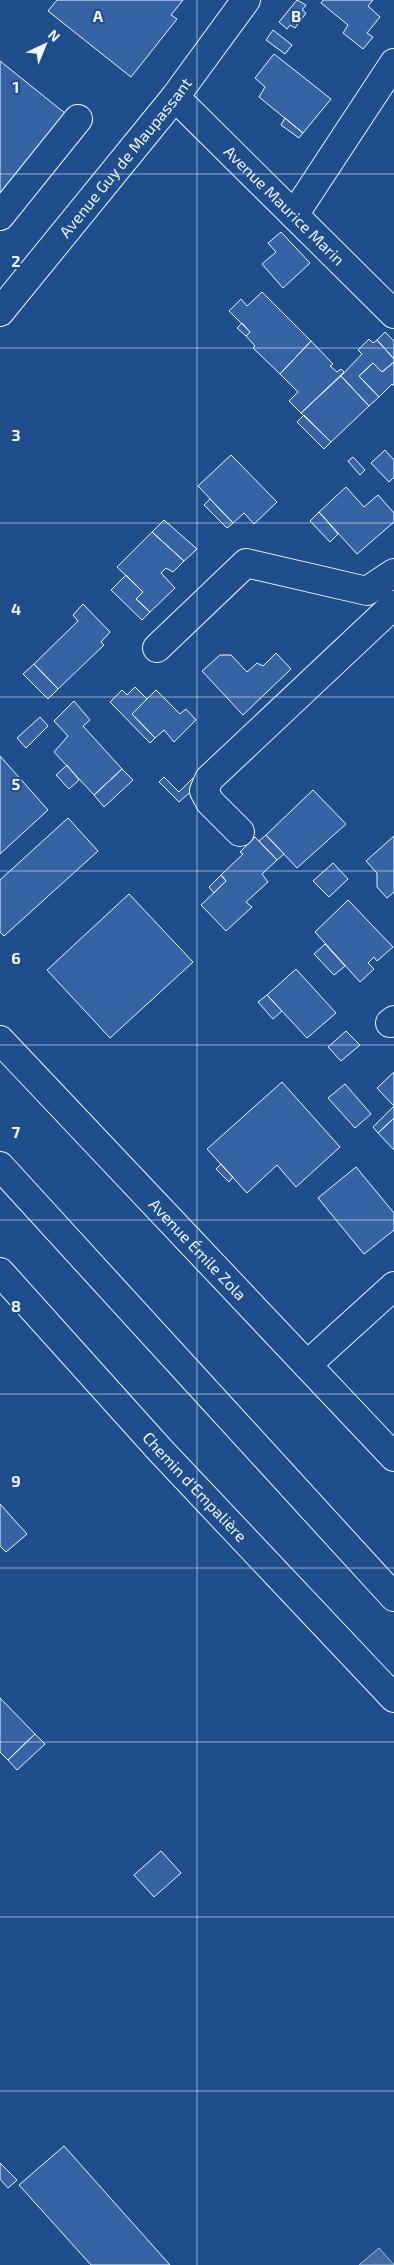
<svg xmlns="http://www.w3.org/2000/svg" width="394" height="2265" viewBox="0 0 394 2265" font-family="'Exo 2',sans-serif">
<rect width="100%" height="100%" fill="#1f4e8c"/>
<!-- water -->
<path fill="#446ba0" stroke="#a8bbd7" d="M379,2248L394,2265H359Z"/>
<!-- building -->
<path fill="#3563a3" stroke="#f2f6ff" d="M57,0H183L171,15L177,19L131,77L48,11Z
M297,0L306,5L302,10L306,13L295,28L290,25L287,29L279,22Z
M323,0H373L368,6L380,17L367,33L373,37L363,49L343,33L348,25L321,3Z
M273,30L292,45L285,54L266,40Z
M274,54L331,99L303,133L259,97L265,87L255,78Z
M0,61L66,114L0,195Z
M285,118L303,133L299,138L281,125Z
M281,232L310,263L283,288L262,264L276,252L268,243Z
M262,292L311,341L280,374L253,348L255,346L246,336L250,332L229,311L241,299L247,306Z
M242,323L250,332L246,336L237,328Z
M385,332L394,341V359L377,340Z
M369,339L373,343L377,340L394,359V362L382,372L373,363L359,376L379,397L369,406L341,376L362,354L358,350Z
M311,341L333,364L330,366L337,372L341,369L344,372L301,413L289,401L298,392L280,374Z
M394,362V386L392,384L379,397L359,376L373,363L382,372Z
M341,376L369,406L331,442L301,413Z
M304,415L331,442L324,449L297,422Z
M385,450L394,460V477L389,482L371,463Z
M231,455L277,502L254,524L244,513L233,523L198,486Z
M353,457L365,470L360,475L348,461Z
M346,487L364,507L378,495L394,513V522L357,554L319,512Z
M210,499L233,523L227,528L204,505Z
M319,512L338,534L330,542L310,521Z
M164,520L197,549L184,561L152,532Z
M152,532L184,561L173,572L166,568L161,573L175,588L150,612L136,599L143,592L117,567Z
M126,575L143,592L136,599L150,612L142,620L111,590Z
M83,604L110,632L101,642L104,645L58,689L34,664L78,621L73,615Z
M276,653L291,669L243,715L202,671L220,655H231L247,672L257,663L263,666Z
M34,664L58,689L48,699L23,674Z
M135,687L147,699L132,714L155,738L150,743L110,702L122,690L127,695Z
M156,690L180,714L186,709L196,720L174,742L164,730L155,738L132,714Z
M74,701L90,720L83,726L122,769L94,795L54,752L68,736L54,721Z
M40,717L48,726L26,748L17,738Z
M0,756L48,810L0,854Z
M67,765L79,780L69,789L56,775Z
M122,769L133,780L104,807L94,795Z
M164,777L179,792L193,778L199,784L179,802L159,782Z
M313,790L346,824L297,868L266,835Z
M68,818L98,851L4,936L0,932V880Z
M266,835L284,854L277,860L259,841Z
M394,836V892L387,898L377,887V873L366,861Z
M255,837L277,860L262,874L268,882L246,902L252,907L226,931L201,905L226,881L221,875L243,854L240,852Z
M333,863L348,879L329,897L313,881Z
M221,875L226,881L214,893L209,887Z
M129,894L193,962L110,1038L47,970Z
M348,900L393,947L377,961L374,957L368,963L374,969L360,982L315,932Z
M325,944L345,966L334,975L314,954Z
M296,969L336,1013L307,1038L267,995Z
M267,995L282,1011L273,1019L258,1002Z
M346,1031L360,1045L341,1061L328,1047Z
M394,1072V1106L377,1088Z
M282,1082L340,1147L296,1187L277,1165L247,1193L207,1149Z
M345,1084L371,1114L355,1128L328,1098Z
M394,1106V1118L378,1133L373,1127Z
M394,1118V1150L378,1133Z
M221,1164L233,1177L229,1182L216,1169Z
M356,1167L394,1213V1230L364,1254L318,1198Z
M0,1504L27,1534L6,1552L0,1546Z
M0,1698L35,1734L8,1760L0,1752Z
M35,1734L45,1744L17,1770L8,1760Z
M161,1851L181,1873L154,1897L134,1875Z
M64,2146L170,2265H91L19,2185Z
M0,2163L17,2180L8,2188L0,2179Z"/>
<g fill="none" stroke-linecap="round" stroke-linejoin="round">
<!-- minor casing -->
<g stroke="#f2f6ff" stroke-width="30">
<g id="minor">
<path id="s1" d="M175,97L394,314"/>
<path d="M294,215L394,63"/>
<path d="M0,216L78,119"/>
<path id="s2" d="M0,312L175,97L246,0"/>
<path d="M157,648L246,563L367,591L394,573"/>
<path d="M240,832L210,802L204,791L209,779L394,605"/>
<path d="M390,1023L394,1020"/>
<path id="s3" d="M0,1040L394,1457"/>
<path id="s4" d="M0,1272L160,1450L394,1698"/>
<path d="M307,1365L394,1286"/>
</g>
</g>
<!-- major casing -->
<g stroke="#f2f6ff" stroke-width="30">
<path id="major" d="M0,1166L394,1597"/>
</g>
<!-- minor -->
<use href="#minor" stroke="#1f4e8c" stroke-width="28"/>
<!-- major -->
<use href="#major" stroke="#1f4e8c" stroke-width="28"/>
</g>
<!-- grid -->
<path fill="none" stroke="#f2f6ff" stroke-width="1" stroke-opacity="0.55" d="M197,0V2265M0,174H394M0,348H394M0,523H394M0,697H394M0,871H394M0,1045H394M0,1220H394M0,1394H394M0,1568H394M0,1742H394M0,1917H394M0,2091H394"/>
<g text-anchor="middle" stroke-width="4" stroke-linejoin="round" paint-order="stroke">
<!-- street labels -->
<g font-size="16" fill="#f2f6ff" stroke="#1f4e8c">
<text dy="6" stroke="none"><textPath href="#s2" startOffset="199">Avenue Guy de Maupassant</textPath></text>
<text dy="6" stroke="none"><textPath href="#s1" startOffset="154">Avenue Maurice Marin</textPath></text>
<text dy="6" stroke="none"><textPath href="#s3" startOffset="288">Avenue Émile Zola</textPath></text>
<text dy="6" stroke="none"><textPath href="#s4" startOffset="290">Chemin d'Empalière</textPath></text>
</g>
</g>
<g font-size="16" text-anchor="middle" font-weight="bold" fill="#f2f6ff" stroke="#1f4e8c" stroke-width="4" stroke-linejoin="round" paint-order="stroke">
<text x="98" y="22">A</text>
<text x="296" y="22">B</text>
<text x="16" y="93">1</text>
<text x="16" y="267">2</text>
<text x="16" y="441">3</text>
<text x="16" y="615">4</text>
<text x="16" y="790">5</text>
<text x="16" y="964">6</text>
<text x="16" y="1138">7</text>
<text x="16" y="1312">8</text>
<text x="16" y="1487">9</text>
</g>
<!-- north arrow -->
<g transform="translate(45 45) rotate(44)" stroke="#1f4e8c" stroke-width="4" paint-order="stroke">
<path d="M0-4L9 19L0 12L-9 19Z" fill="#f2f6ff"/>
<text y="-8" font-size="14" font-weight="bold" text-anchor="middle" fill="#f2f6ff">N</text>
</g>
</svg>
